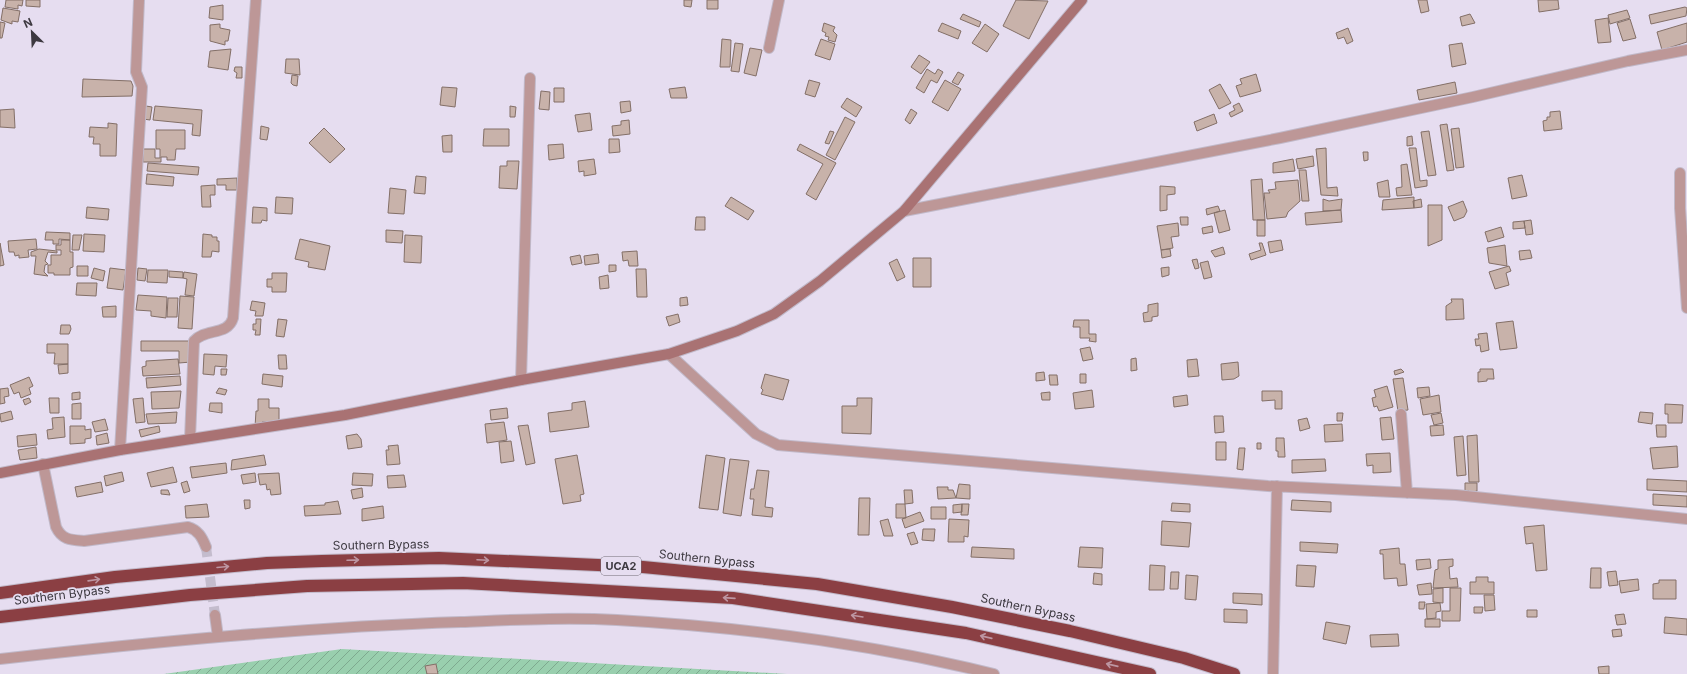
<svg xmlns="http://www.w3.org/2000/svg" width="1687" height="674" viewBox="0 0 1687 674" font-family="Inter,sans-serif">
<defs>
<pattern id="garden-furrows" width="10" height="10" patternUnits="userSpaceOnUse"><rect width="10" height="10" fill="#99cfae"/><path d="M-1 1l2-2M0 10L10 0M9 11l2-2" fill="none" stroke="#7ea98f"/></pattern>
</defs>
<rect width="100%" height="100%" fill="#e6ddf0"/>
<!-- garden -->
<path fill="url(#garden-furrows)" d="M342,649L787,674H164Z"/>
<!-- building -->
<path fill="#c8b2aa" stroke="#836f67" d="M6,0H23L22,6L18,5V9L5,7Z
M26,0H40V7L26,6Z
M684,0H692L691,7L684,6Z
M707,0H718V9H707Z
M1016,0L1048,1L1029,39L1003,26Z
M1418,0H1427L1429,11L1421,13Z
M1538,0H1558L1559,9L1539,12Z
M223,5V20L209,18L210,7Z
M1685,7L1687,8L1686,16L1651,24L1649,15Z
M3,8L20,11L18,22L12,21V24L1,20Z
M1627,10L1630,18L1610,24L1608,15Z
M963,14L981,22L979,27L960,19Z
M1470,14L1475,23L1462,26L1460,17Z
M1608,18L1611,42L1598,43L1595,20Z
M1630,19L1636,38L1623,41L1617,23Z
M0,22L5,23L2,38H0Z
M824,23L835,27L833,31L837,35L835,42L828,40L829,37L825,36L826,33L822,31Z
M942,23L961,31L958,39L938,31Z
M1687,23V42L1662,50L1657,32Z
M220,24V28L230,30L228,41H225V45L210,41V25Z
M985,24L999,34L987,52L972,43Z
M1348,28L1353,41L1347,44L1344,37L1338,39L1336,33Z
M722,39L731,40L730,67H720Z
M821,39L835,44L830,60L815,55Z
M735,43L743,44L739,72L731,71Z
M1462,43L1466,64L1452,67L1449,45Z
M750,48L762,50L756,76L744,73Z
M231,49L228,70L208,67L210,51Z
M919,55L930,62L921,74L911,67Z
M286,59H299L300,75L285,73Z
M235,67H242V78H236L237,73L234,71Z
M927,69L935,74L938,69L943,72L937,83L931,80L924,93L916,88Z
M958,72L964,75L958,85L952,82Z
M1256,74L1261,91L1240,97L1236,86L1242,84L1240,79Z
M292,75L298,76L297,86L293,85L291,83Z
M83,79L131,81L133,86L132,96L82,97Z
M809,80L820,83L815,97L805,94Z
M945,80L961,89L948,111L932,102Z
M1455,82L1457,93L1419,100L1417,90Z
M1220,84L1231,103L1219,109L1209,90Z
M442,87L457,88L455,107L440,105Z
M685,87L687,98H671L669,89Z
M554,88H564V102H554Z
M541,91L550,92L549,110L539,109Z
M847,98L862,107L856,117L841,107Z
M630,101L631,111L621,113L620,102Z
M1239,103L1243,111L1231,117L1229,113L1235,110L1233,106Z
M146,106L152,107L150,120L143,119Z
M155,106L202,110L200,136L192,135L193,124L153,120Z
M510,106L516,107L515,117H510Z
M14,109L15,128L0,127V110Z
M911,109L917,113L910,124L905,120Z
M1560,111L1562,129L1544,131L1543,121L1547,120V117H1550V112Z
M590,113L592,130L578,132L575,115Z
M1214,114L1217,123L1197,131L1194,122Z
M845,117L855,122L835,160L826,155Z
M629,120L630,134L613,136L612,126L621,125V121Z
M108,123L117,124L116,156H100V144H93L94,137H89L90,127L108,128Z
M1447,124L1454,170L1447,171L1440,125Z
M261,126L269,128L267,140L260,139Z
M324,128L345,149L330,163L309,143Z
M1459,128L1464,167L1456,168L1451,129Z
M484,129H509V146H483Z
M156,130H185V149H176L175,160H167V157H161V162H143V149H155V158H160V149H156Z
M830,131L834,132L829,144L825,143Z
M1429,131L1436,175L1428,176L1421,132Z
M452,135V152H443L442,136Z
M1412,136L1413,145L1407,146V137Z
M609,139H619L620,152L609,153Z
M563,144L564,158L549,160L548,145Z
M800,144L836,163L816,200L806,194L823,164L797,150Z
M1326,148L1327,188L1337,187L1338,196L1321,195L1316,149Z
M1409,148H1416L1420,181L1427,180V186L1415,188Z
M1363,152H1368V160L1364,161Z
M1313,156L1314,166L1298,169L1296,159Z
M594,159L596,174L584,176V171L579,172L578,161Z
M1293,159L1295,171L1273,173V163Z
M507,161H519L517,189L499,188L500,166H507Z
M148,163L199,167L198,175L147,171Z
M1407,164L1412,195L1397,196L1396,188L1402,187L1401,165Z
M1299,170H1306L1309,201H1302Z
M147,174L174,177L173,186L146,184Z
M1522,175L1527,196L1512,199L1508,178Z
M416,176L426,177L425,194L414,193Z
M237,178V190H226V185H217V179Z
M1262,179L1265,220H1253L1251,180Z
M1298,180L1300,201L1288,212L1286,217L1267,219L1264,193H1270L1268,190L1276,189L1275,182Z
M1388,180L1390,197H1379L1377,183Z
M215,185V195H210L211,207H202L201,186Z
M1160,186L1175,187V194L1167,195V210L1160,211Z
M390,188L406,190L404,214L388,213Z
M276,197L293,198L292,214L275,213Z
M731,197L754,211L748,220L725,206Z
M1414,197V208L1382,210L1383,200Z
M1323,199L1329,201L1342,199L1341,210L1323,211Z
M1421,199L1422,207L1414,208L1413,201Z
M1463,201L1467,211L1464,217L1454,221L1448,207Z
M1428,205H1442V240L1428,246Z
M1218,206L1220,211L1207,215L1206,209Z
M87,207L109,209L108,220L86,218Z
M253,207L267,208V221L262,220L261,223H252Z
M1225,210L1230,230L1219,233L1214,213Z
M1341,210L1342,222L1306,225L1305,213Z
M696,217H705V230H695Z
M1180,217H1188V225H1181Z
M1257,220H1265V236H1257Z
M1531,220L1533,234L1526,235L1524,221Z
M1524,221L1525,228L1513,229V222Z
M1178,223L1179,236L1171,237L1173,248L1161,250L1157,226Z
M1212,226L1213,232L1203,234L1202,228Z
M1501,227L1504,237L1488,242L1485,232Z
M386,230L403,231L402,243L386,242Z
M46,232L70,233V240L59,239V244H53V240H45Z
M84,234L105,235L104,252L83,251Z
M203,234L212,235V237H217V241H219V252L212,251L211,257H202Z
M73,235H82L79,250H72Z
M405,235L422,236L421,263L404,262Z
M36,239L37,249L28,250L29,257L19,258V255L15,256L14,252H9L8,241Z
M300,239L330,246L325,270L308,267L309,262L295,259Z
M61,240H70V252H73V267L70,268V275H54V273H48V265H51V255H61V250H56V245H61Z
M1281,240L1283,250L1270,253L1268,242Z
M0,243L4,265L0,266Z
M1259,243H1262L1266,255L1251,260L1249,254L1261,250Z
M1505,245L1507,266L1489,263L1487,248Z
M1223,247L1225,254L1215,257L1211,251Z
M39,249L57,251V253L48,252L45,261L48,264L45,265L44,272L48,276L34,274L36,256H31V252Z
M1170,249L1171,256L1162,258L1161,250Z
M1530,250L1532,258L1520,260L1519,251Z
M637,251L638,266H629L628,260L623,261L622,252Z
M598,254L599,263L585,265L584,256Z
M580,255L582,263L572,265L570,257Z
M913,258H931V287H913Z
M897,259L905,277L897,281L889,263Z
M1197,259L1199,268L1195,269L1192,260Z
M1208,261L1212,277L1204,279L1200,263Z
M609,265H616V271L609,272Z
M77,266H88V276H77Z
M1509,266L1511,271L1506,273L1509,285L1495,289L1489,272Z
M1169,267V275L1162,277L1161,268Z
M94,268L105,271L103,281L91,278Z
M110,268L126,270L123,290L107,288Z
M138,268L147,269L145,281L137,280Z
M636,269H646L647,297H637Z
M148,270H168L167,283L147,282Z
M169,271L183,272V278L169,277Z
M184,272L197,274L194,296L185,295L187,279L183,278Z
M272,273H287L286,292H272V287H267V279H272Z
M608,275L609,288L600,289L599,277Z
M77,283H97L96,296L76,295Z
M138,295L167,297L166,318L151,316V311L136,310Z
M180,296L194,297L192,329L178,328Z
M687,297L688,305L680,306V298Z
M168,298H178L177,317H167Z
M1451,299H1463L1464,319L1446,320V306L1452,302Z
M252,301L265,303L263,316H255L256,311L250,310Z
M1158,303V316L1152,317V321L1144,322L1143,313L1148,312V305Z
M116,306V317H103L102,307Z
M678,314L680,322L669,326L666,317Z
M256,319H261L260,335H255L256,330H253V324H256Z
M278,319L287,320L284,337L276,336Z
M1074,320H1089V334H1096V342L1089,341L1090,338H1080V327H1073Z
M1513,321L1517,348L1500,350L1496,323Z
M61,325H70L71,329L69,334H60Z
M1487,333L1489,350L1481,352L1480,345L1476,346L1475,339H1479L1478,334Z
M141,341H191V362L179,363V351H141Z
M47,344H68V364H54L55,353H47Z
M1090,347L1093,359L1083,361L1080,349Z
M204,354L227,355L226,367L215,366L214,375L203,374Z
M278,355H286L287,369H279Z
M1136,358L1137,370L1131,371V359Z
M178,359L180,374L143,376L142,367L146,366V361Z
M1197,359L1199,376L1188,377L1187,360Z
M1238,362L1239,376L1234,379L1222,380L1221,364Z
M68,364V373L59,374L58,365Z
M221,369H227L226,375H221Z
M1401,369L1404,372L1395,375L1394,371Z
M1480,369H1493L1494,379H1487V381L1478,382V372H1480Z
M1044,372L1045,380L1036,381V373Z
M263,374L283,376L282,387L262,384Z
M765,374L789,380L783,400L761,394L763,390L761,388Z
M1080,374H1086V383H1080Z
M1049,375H1057L1058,385H1050Z
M180,376L181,385L147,388L146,378Z
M29,377L33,386L29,388L31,394L21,398L19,392L14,394L10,385Z
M1403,378L1408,410L1398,411L1393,379Z
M1387,386L1393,407L1379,411L1377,406L1374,407L1372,398L1376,397L1374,390Z
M1429,387L1430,396L1418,398L1417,388Z
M8,388L9,396L4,397L5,403L0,404V389Z
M219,388L227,390L225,395L216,393Z
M1092,390L1094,407L1075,409L1073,393Z
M181,391L179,408L152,409L151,392Z
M1262,391H1282V409H1275V400L1262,401Z
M80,392V399L72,400V393Z
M1050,392V400H1042L1041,393Z
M1187,395L1188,405L1174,407L1173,397Z
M1439,395L1441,412L1423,415L1420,399Z
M29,398L31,402L25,405L23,400Z
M49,398H59V413H50Z
M143,398L145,422L136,423L133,399Z
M857,398H872L871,434L842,433V406H857Z
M258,399H269V408H279V421L262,422V426L255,427L256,411H258Z
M585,401L589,427L550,432L548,413L572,410V403Z
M81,403V419H72V404Z
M210,403H222V413L209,411Z
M1665,404L1683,405L1682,423H1668V414H1665Z
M507,408L508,418L491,420L490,410Z
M11,411L13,419L1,422L0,414Z
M177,412L176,423L148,424L146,414Z
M1640,412L1653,413L1652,424L1638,422Z
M1337,413H1343L1342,421H1337Z
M1441,413L1443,423L1434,425L1431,415Z
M1214,416H1223L1224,432L1215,433Z
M64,417L65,437L48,439L47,430L53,429L52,418Z
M1391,417L1394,439L1382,440L1380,418Z
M1307,418L1310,428L1300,431L1298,420Z
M105,419L108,430L95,432L92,422Z
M504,422L507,440L487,443L485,424Z
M1342,424L1343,441L1325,442L1324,425Z
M528,425L535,463L526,465L518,426Z
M1443,425L1444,435L1431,436L1430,426Z
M1656,425H1666V437H1657Z
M70,426H85V430L91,429V438L85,439V443L70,444Z
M159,426L160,432L141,437L139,430Z
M107,433L109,443L97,445L96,436Z
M36,434L37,445L18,447L17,436Z
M357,434L361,439L362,447L348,449L346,436Z
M1477,435L1479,482H1469L1467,436Z
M1463,436L1466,475L1457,476L1454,437Z
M1276,438H1284L1285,457H1278V451H1276Z
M511,441L514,461L501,463L499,442Z
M1216,442H1226V460H1216Z
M1257,443H1261V449H1257Z
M398,445L400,464L387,465L386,450H389L388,446Z
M1677,446L1678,467L1653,469L1650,448Z
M36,447L37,458L20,460L18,450Z
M1239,448H1245L1243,470L1237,469Z
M1390,453L1391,472L1373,473V465L1367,466L1366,454Z
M264,455L266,465L231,470L232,460Z
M577,455L584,494L580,495L581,501L563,504L555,459Z
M706,455L725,458L718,510L699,508Z
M730,459L749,461L741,516L723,513Z
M1325,459L1326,471L1292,473V460Z
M226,463L227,473L192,478L190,467Z
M173,467L177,482L151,487L147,473Z
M757,470L769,471L765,507L773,508L772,517L752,515L754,499H750L751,489H754Z
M122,472L124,481L106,486L104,476Z
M255,473L256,482L243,484L241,475Z
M279,473L281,494L271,495L270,489L267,490L266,484L260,485L258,474Z
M353,473L373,474L372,486L352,485Z
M404,475L406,487L388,488L387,476Z
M1647,479L1687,481V492L1647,490Z
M187,481L190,491L184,493L181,483Z
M101,482L103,492L77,497L75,487Z
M1465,483H1477V491L1469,493V491H1465Z
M959,484L970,485V499L956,498Z
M937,487H948V490H953L956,498L938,499Z
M362,488L363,497L353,499L351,490Z
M161,490H168L170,495L161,494Z
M904,490H912L913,503L905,504Z
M1653,494L1687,496V507L1653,505Z
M859,498H870L869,535H858Z
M244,500H250V508L245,509Z
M1292,500L1331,502V512L1291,510Z
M338,501L341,514L305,516L304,506L325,505V503Z
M1172,503L1190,504V512L1171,511Z
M207,504L209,517L186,518L185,506Z
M896,504H905L906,518H896Z
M962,504V512L953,513V505Z
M962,504H969L968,515H961Z
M383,506L384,518L362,521V509Z
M931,507H946V519H931Z
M920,512L924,521L905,528L902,519Z
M888,519L893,536H884L880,521Z
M949,519L969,520L968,537L964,536V542H948Z
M1162,521L1191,523L1189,547L1161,545Z
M1544,525L1547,570L1536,571L1533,543L1526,544L1524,527Z
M923,529H935L934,541L922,540Z
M914,532L918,543L911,545L907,534Z
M1300,542L1338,544L1337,553L1300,551Z
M972,547L1014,549V559L971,557Z
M1080,547L1103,548L1102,568L1078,567Z
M1399,548L1400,564H1405L1407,585L1398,586L1397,578L1384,579L1383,554H1380V550Z
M1430,559L1431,568L1417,570L1416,560Z
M1453,559V566L1449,567L1450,579L1457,578L1458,587L1433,588L1435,570L1438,569V560Z
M1150,565L1165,566L1164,590H1149Z
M1297,565L1316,566L1314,587L1296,586Z
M1591,568H1601V588H1590Z
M1616,571L1618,585L1609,586L1607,572Z
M1171,572H1179L1178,589H1170Z
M1094,573L1102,574V585L1093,584Z
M1186,575L1198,576L1196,600L1185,599Z
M1476,577H1488V582H1494V594H1470V582H1476Z
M1638,579L1639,590L1621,593L1619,581Z
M1659,580H1676V599H1653V584L1659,583Z
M1431,583L1432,594L1419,595L1417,585Z
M1443,588V603L1433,602V589Z
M1450,588H1461L1460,621H1442V611H1450Z
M1233,593L1262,594V605L1233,603Z
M1484,595H1494L1495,610L1485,611Z
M1419,602H1425L1424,609H1419Z
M1440,603L1441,611L1436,612V618L1427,619L1426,604Z
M1474,607H1483L1482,613H1474Z
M1224,609L1247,610V623L1224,622Z
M1527,610H1537V617H1527Z
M1624,614L1626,624L1617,625L1615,615Z
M1665,617L1687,619V635L1664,633Z
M1425,619H1440V627H1425Z
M1326,622L1350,626L1346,644L1323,639Z
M1621,629L1622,636L1613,637L1612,630Z
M1398,634L1399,646L1371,647L1370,635Z
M436,664L438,674H427L425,666Z
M1609,666V674H1599L1598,667Z"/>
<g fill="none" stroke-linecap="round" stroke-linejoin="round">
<!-- street-tunnel -->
<path stroke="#c4bccd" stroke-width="10" stroke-dasharray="10 5" stroke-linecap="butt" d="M206,547L215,615"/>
<!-- street casing -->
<g stroke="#c1b9c9" stroke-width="12">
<path id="street" d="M769,48L779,0
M1680,173V208L1687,308
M904,211L1280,138L1473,97L1628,61L1687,50
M669,354L756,434L778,445L1268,486L1456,495L1687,519
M521,380L530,78
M1401,414L1407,493
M190,439L194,341C205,328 228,336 233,318L256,0
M120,450L142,87L136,72L139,0
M43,464L56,527C62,540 71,540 84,541L188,527C198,530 202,537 206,547
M215,615L218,637
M0,659C153,642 307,627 461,622C512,620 565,617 617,620C743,627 871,644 994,674
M1273,674L1277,486"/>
</g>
<!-- secondary casing -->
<g stroke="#c1b9c9" stroke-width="12">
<path id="secondary" d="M0,473L120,450L345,415L521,380L669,354L737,331L774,314L820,281L904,211L1082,0"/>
</g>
<!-- highway casing -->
<g stroke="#c1b9c9" stroke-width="14">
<path id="highway" d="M0,593L115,577L267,563L322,561L439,558L643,567L817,584L952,607L1070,631L1184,658L1234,674
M0,617L190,595L307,586L463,583L733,598L966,633L1150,674"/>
</g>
<!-- street -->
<use href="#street" stroke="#bd9797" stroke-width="10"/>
<!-- secondary -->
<use href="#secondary" stroke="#a97273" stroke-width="10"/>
<!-- highway -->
<use href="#highway" stroke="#8b3f43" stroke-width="12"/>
</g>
<!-- one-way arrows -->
<defs><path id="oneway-shaft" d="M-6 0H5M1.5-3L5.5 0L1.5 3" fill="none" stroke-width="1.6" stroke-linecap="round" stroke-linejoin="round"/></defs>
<g stroke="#bd96a2">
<use href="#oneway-shaft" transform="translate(353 560) rotate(-2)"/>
<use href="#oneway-shaft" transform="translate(483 560) rotate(3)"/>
<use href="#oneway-shaft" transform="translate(223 567) rotate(-5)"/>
<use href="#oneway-shaft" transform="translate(94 580) rotate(-8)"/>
<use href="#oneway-shaft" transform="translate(729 598) rotate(-176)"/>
<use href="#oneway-shaft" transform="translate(857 616) rotate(-171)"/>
<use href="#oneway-shaft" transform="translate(986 637) rotate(-167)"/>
<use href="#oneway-shaft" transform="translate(1112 665) rotate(-167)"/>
</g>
<g text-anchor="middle" stroke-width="3.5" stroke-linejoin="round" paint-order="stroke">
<!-- shield labels -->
<rect fill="#e6ddf0" stroke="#706a75" stroke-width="1" x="601" y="557" width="40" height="18" rx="3"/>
<g font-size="11" font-weight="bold" fill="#3d3940">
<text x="621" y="570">UCA2</text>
</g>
<!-- street labels -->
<g font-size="12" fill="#3d3940" stroke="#e6ddf0">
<text transform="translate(381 545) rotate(-1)" y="4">Southern Bypass</text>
<text transform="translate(707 559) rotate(6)" y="4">Southern Bypass</text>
<text transform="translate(62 595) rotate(-7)" y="4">Southern Bypass</text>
<text transform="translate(1028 608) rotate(12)" y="4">Southern Bypass</text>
</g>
</g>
<!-- north arrow -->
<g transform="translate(32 32) rotate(336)" stroke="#e6ddf0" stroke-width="3" paint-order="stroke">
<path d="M0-3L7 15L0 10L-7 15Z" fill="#3d3940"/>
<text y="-6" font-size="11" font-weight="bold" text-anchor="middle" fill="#3d3940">N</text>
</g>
</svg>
